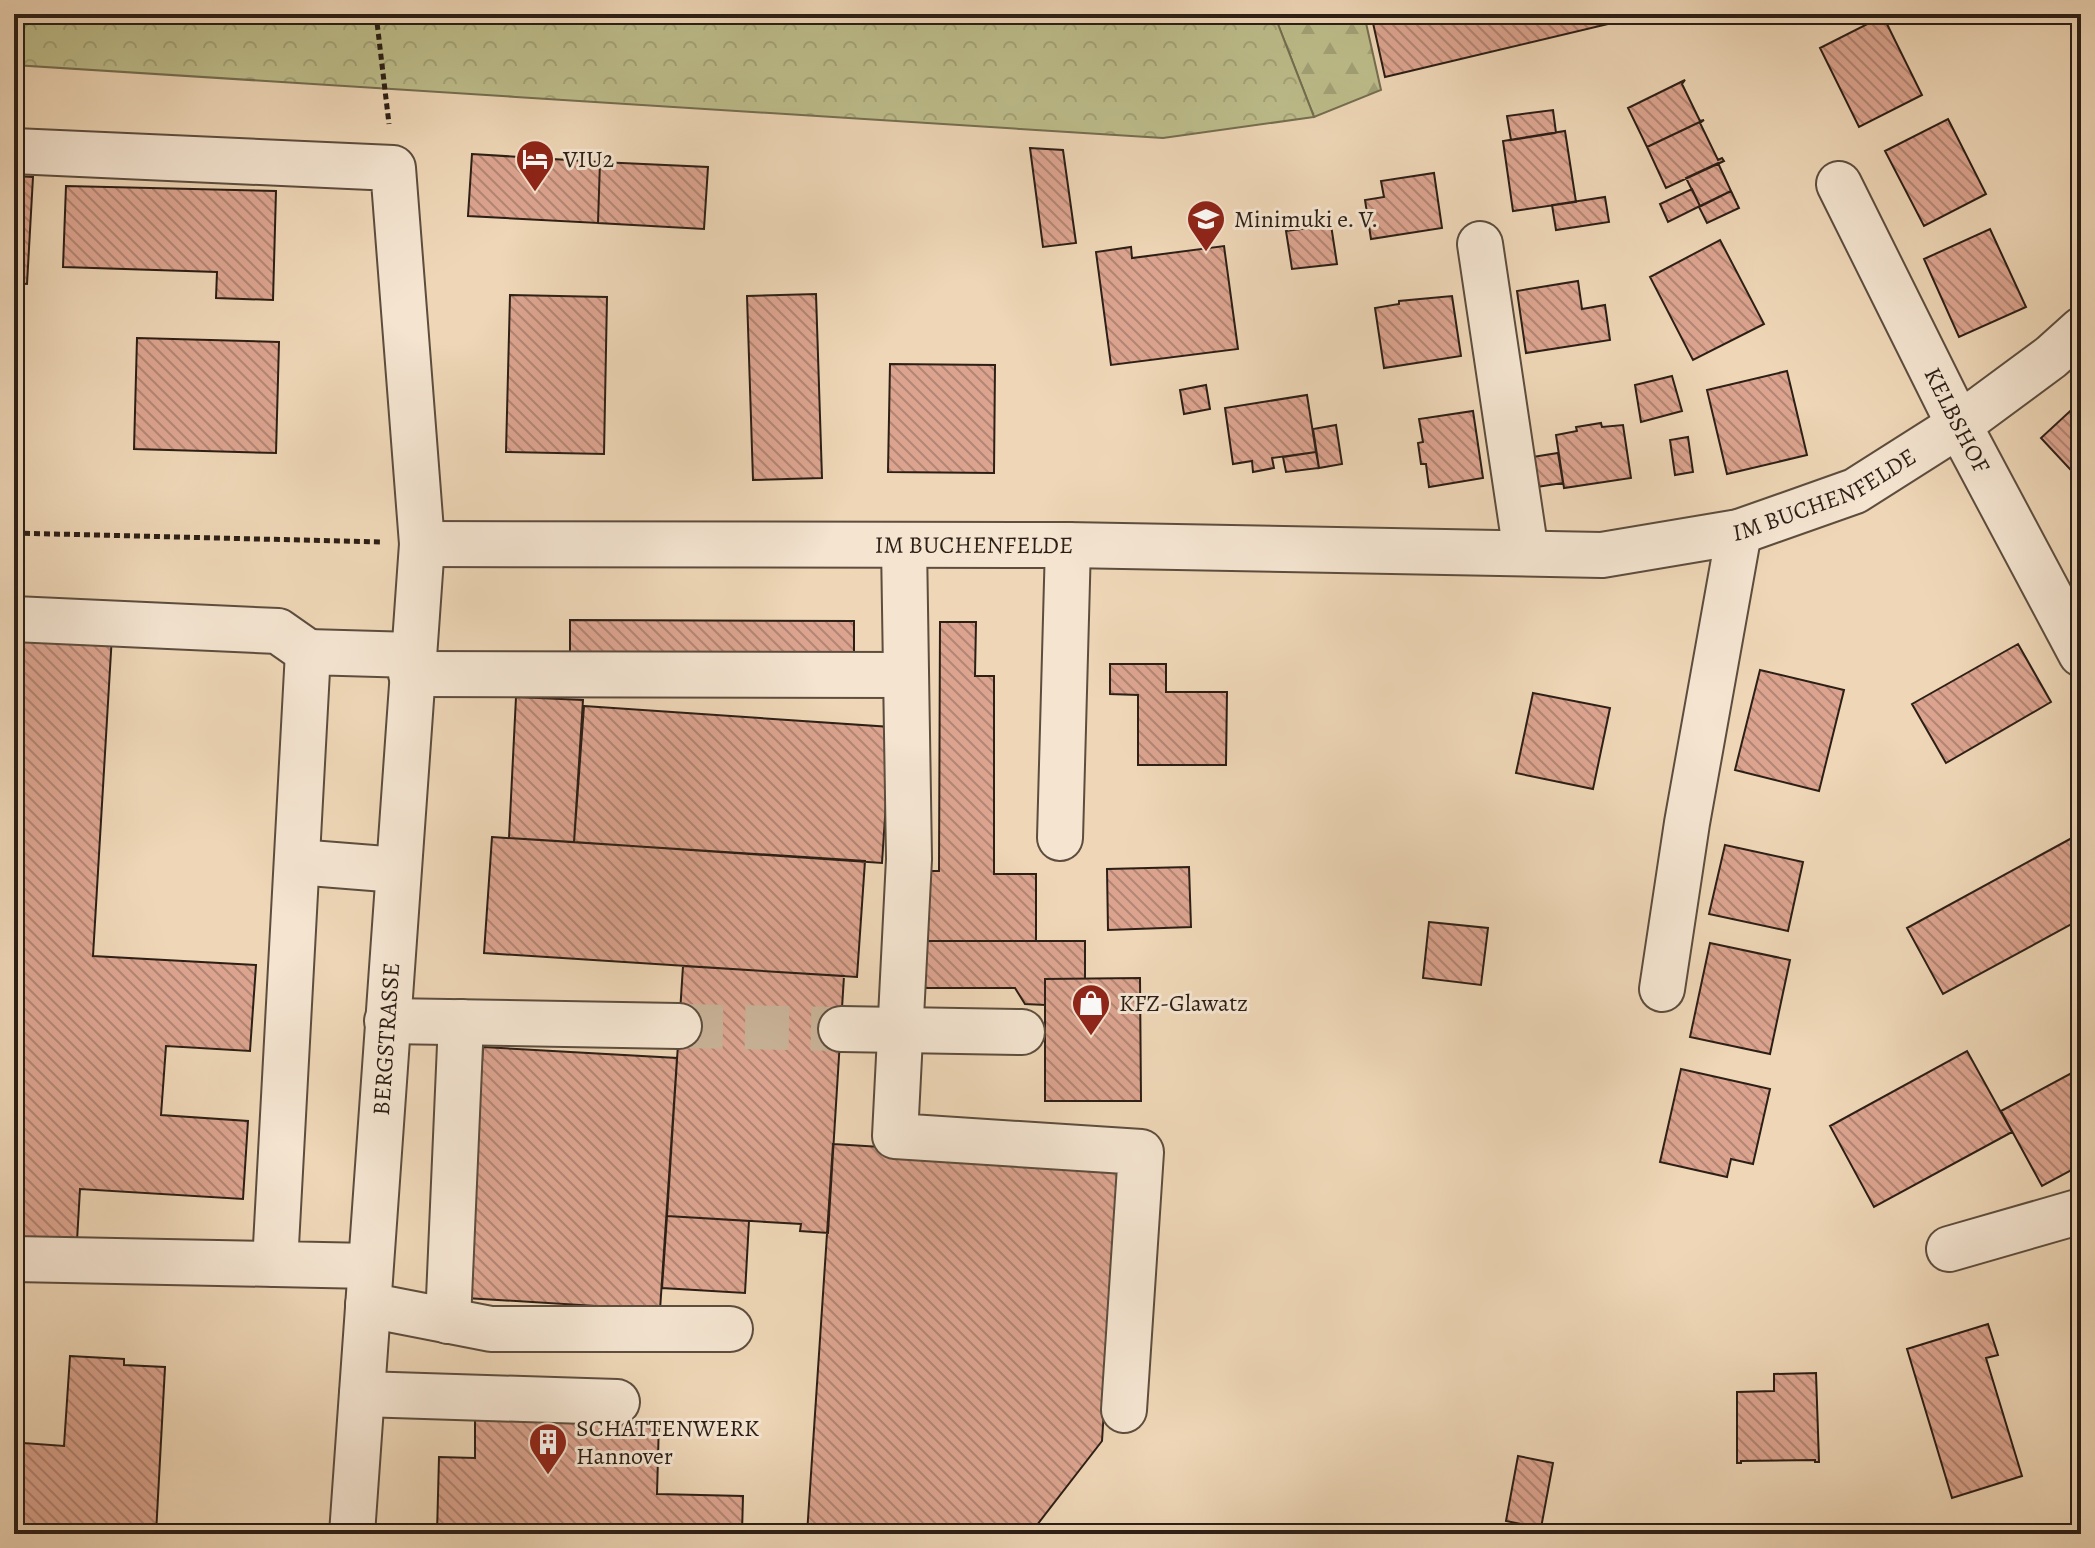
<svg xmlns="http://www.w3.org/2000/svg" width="2095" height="1548" viewBox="0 0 2095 1548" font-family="Alegreya,serif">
<defs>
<pattern id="forest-firs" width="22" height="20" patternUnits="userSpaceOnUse" patternTransform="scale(2)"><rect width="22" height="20" fill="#bdbd8b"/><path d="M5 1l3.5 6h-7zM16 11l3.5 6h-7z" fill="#a3a277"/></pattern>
<pattern id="park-crowns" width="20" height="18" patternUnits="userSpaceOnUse" patternTransform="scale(2)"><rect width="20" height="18" fill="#bdbd8b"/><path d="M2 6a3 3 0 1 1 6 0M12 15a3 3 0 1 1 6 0" fill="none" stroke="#a3a277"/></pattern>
<pattern id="building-back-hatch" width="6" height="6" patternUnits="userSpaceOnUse" patternTransform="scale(2)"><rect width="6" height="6" fill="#dca48f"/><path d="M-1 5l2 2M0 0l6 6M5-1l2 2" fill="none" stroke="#b38574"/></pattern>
</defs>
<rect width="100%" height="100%" fill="#eed6b6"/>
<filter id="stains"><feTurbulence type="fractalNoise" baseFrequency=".0025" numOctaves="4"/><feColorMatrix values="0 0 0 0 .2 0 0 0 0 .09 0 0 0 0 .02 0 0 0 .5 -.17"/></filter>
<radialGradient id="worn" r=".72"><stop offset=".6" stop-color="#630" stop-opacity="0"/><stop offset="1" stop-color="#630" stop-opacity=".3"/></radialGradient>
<!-- forest -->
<path fill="url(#forest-firs)" stroke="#746e50" stroke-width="2" d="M1274,14H1364L1381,90L1314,117Z"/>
<!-- park -->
<path fill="url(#park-crowns)" stroke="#746e50" stroke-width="2" d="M14,14H1274L1314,117L1163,138L14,65Z"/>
<!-- building -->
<path fill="url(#building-back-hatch)" stroke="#2c1f16" stroke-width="2" d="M1371,14H1650L1385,77Z
M1883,16L1922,95L1859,127L1820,48Z
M1685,80L1682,84L1700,121L1704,120L1647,147L1628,108Z
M1553,110L1556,133L1511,140L1507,116Z
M1948,119L1986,194L1924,226L1885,151Z
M1704,120L1700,123L1718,160L1722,158L1724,161L1666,188L1647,147Z
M1565,131L1576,202L1513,211L1503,141Z
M1030,148L1063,150L1076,243L1043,247Z
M472,154L600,162L598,223L468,216Z
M600,162L708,167L704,229L598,223Z
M1718,163L1731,191L1700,206L1686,178Z
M1434,173L1442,228L1371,239L1365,200L1384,197L1381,181Z
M14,176L33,177L27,284L14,283Z
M66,186L276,191L273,300L216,298L217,272L63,267Z
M1692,189L1700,206L1668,222L1660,204Z
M1731,191L1739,208L1707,223L1699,207Z
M1605,197L1609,222L1556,230L1552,205Z
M1331,225L1337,264L1292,269L1286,231Z
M1990,229L2026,307L1959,337L1924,259Z
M1720,240L1764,324L1693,360L1650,277Z
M1224,246L1238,349L1111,365L1096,252L1131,247L1132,258Z
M1578,281L1582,309L1605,305L1610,340L1526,353L1517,291Z
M816,294L822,478L753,480L747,296Z
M510,295L607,297L604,454L506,452Z
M1452,296L1461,356L1384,368L1375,308L1399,304V301Z
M137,338L279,342L276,453L134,449Z
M890,364L995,365L994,473L888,472Z
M1787,371L1807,455L1727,474L1707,390Z
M1672,376L1682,411L1641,422L1635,385Z
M1206,385L1210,409L1184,414L1180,390Z
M1307,395L1316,452L1272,458L1274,468L1253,472L1252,461L1233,464L1225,408Z
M2081,401V481L2041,438Z
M1473,411L1483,478L1429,487L1426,464H1421L1418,443L1423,442L1419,419Z
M1601,423L1602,427L1623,425L1631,478L1564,488L1556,435L1577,431L1576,427Z
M1336,425L1342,464L1319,468L1313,429Z
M1688,437L1693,472L1675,475L1670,440Z
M1316,452L1319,468L1286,472L1283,457Z
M1558,453L1563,483L1530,488L1526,458Z
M570,620L854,621V661L570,660Z
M940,622H976L975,676H994V874H1036V941H923V871H939Z
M14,629L112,635L93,956L256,965L250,1051L166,1046L161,1115L248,1121L243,1199L80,1189L77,1241L14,1237Z
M2018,644L2051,702L1946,763L1912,704Z
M1110,664H1166V692H1227L1226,765H1138V695L1110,694Z
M1760,670L1844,690L1819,791L1735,770Z
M1533,693L1610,708L1593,789L1516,773Z
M516,697L583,700L574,842L509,838Z
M584,706L891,727L882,863L574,842Z
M2081,833V919L1943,994L1907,928Z
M492,837L865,861L857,977L484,953Z
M1725,845L1803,862L1788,931L1709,914Z
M1189,867L1191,927L1108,930L1107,869Z
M1429,922L1488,928L1481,985L1423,978Z
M923,941H1085V979H1045V1005L1025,1004L1015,988H923Z
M1710,943L1790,960L1770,1054L1690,1037Z
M683,966L844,976L828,1233L800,1231L801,1224L667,1216Z
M1140,978L1141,1101H1045V979Z
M483,1047L677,1058L660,1310L466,1298Z
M1967,1051L2012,1132L1874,1207L1830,1126Z
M2081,1068V1165L2042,1186L2001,1111Z
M1681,1069L1770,1089L1753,1164L1731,1159L1727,1177L1660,1162Z
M833,1144L1120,1162L1102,1441L1030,1534H807Z
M667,1216L749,1221L745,1293L662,1288Z
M1988,1324L1998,1355L1986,1358L2022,1476L1952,1498L1907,1349Z
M70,1356L124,1359V1365L165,1367L156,1534H17L14,1530V1474L22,1467L24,1443L64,1446Z
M1816,1373L1819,1462H1815V1460L1741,1461V1463H1737V1392L1774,1391V1374Z
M475,1417L659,1421L657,1494L743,1496L742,1534H437L439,1457L475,1458Z
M1518,1456L1553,1463L1541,1528L1506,1521Z"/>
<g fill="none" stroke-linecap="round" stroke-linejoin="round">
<!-- minor-tunnel -->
<path stroke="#c7b196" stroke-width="44" stroke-dasharray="44 22" stroke-linecap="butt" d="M679,1026L841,1029"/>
<!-- minor casing -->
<g stroke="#5c4d3e" stroke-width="48">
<g id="minor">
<path d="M14,151L393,168L422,544L352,1534"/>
<path id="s1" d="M1839,184L1959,425L2081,654"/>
<path d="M1480,244L1526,553"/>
<path id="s2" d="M422,544L1068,545L1602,555L1739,532L1855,491L1959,425L2051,357L2081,330"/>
<path d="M904,545L909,859L895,1136L1141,1152L1124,1410"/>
<path d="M14,619L278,631L308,652"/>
<path d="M411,674L906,675"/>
<path d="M1060,838L1068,545"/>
<path d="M297,862L398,870"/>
<path d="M1662,989L1687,823L1739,532"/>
<path d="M387,1021L679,1026"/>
<path d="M841,1029L1022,1032"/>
<path d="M1949,1249L2081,1211"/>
<path d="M14,1259L275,1264"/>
<path d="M370,1266L275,1264L308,652L413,655"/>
<path d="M368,1305L491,1329H730"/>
<path d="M448,1321L461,1022"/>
<path d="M362,1394L617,1402"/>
</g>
</g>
<!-- path -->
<path stroke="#2c1f16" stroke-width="5" stroke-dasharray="6 4" stroke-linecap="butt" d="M376,14L389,124
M697,14L741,22L785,14
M14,533L381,542"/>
<!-- minor -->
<use href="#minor" stroke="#f4e4d0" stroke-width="44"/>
</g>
<!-- icons -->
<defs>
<g id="hotel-pin" transform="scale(2)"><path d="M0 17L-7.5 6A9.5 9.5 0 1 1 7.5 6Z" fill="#8f2418" stroke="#f4e4d0"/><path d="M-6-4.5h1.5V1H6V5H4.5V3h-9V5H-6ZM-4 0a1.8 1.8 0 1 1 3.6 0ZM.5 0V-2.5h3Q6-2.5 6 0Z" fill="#fff"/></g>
<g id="school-pin" transform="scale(2)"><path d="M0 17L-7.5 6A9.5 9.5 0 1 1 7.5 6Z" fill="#8f2418" stroke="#f4e4d0"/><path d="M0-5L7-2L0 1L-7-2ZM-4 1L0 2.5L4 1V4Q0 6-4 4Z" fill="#fff"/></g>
<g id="shop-pin" transform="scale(2)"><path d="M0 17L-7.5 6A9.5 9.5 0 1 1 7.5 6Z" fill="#8f2418" stroke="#f4e4d0"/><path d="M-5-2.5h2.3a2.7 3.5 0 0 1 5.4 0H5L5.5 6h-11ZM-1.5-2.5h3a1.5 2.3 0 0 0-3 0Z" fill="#fff"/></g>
<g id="building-pin" transform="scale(2)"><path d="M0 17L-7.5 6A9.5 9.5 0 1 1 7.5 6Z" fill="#8f2418" stroke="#f4e4d0"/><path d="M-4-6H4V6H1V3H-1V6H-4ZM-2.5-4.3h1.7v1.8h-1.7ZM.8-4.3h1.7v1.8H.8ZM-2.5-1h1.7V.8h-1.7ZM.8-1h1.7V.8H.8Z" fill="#fff"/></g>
</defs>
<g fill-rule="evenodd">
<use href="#hotel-pin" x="535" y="159"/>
<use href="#school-pin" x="1206" y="219"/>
<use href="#shop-pin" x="1091" y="1003"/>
<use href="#building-pin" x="548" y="1442"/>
</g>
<g text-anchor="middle" stroke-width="6" stroke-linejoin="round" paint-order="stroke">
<!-- poi labels -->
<g font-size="24" fill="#2c1f16" stroke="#f4e4d0" text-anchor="start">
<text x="563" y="167">VIU2</text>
<text x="1234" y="227">Minimuki e. V.</text>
<text x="1119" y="1011">KFZ-Glawatz</text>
<text x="576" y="1436">SCHATTENWERK<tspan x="576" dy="28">Hannover</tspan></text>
</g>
<!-- street labels -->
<g font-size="24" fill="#2c1f16" stroke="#f4e4d0">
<text dy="8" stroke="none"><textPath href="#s1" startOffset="264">KELBSHOF</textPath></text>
<text dy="8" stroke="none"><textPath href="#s2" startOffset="1412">IM BUCHENFELDE</textPath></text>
<text dy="8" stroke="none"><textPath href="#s2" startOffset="552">IM BUCHENFELDE</textPath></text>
<text transform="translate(386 1039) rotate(-86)" y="8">BERGSTRASSE</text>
</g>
</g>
<!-- margin -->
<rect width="2095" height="1548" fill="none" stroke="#eed6b6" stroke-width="48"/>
<rect x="16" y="16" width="2063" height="1516" fill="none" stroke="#2c1f16" stroke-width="4"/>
<rect x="24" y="24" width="2047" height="1500" fill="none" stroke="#2c1f16" stroke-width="2"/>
<rect width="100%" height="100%" filter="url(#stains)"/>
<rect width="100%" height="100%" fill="url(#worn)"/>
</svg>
